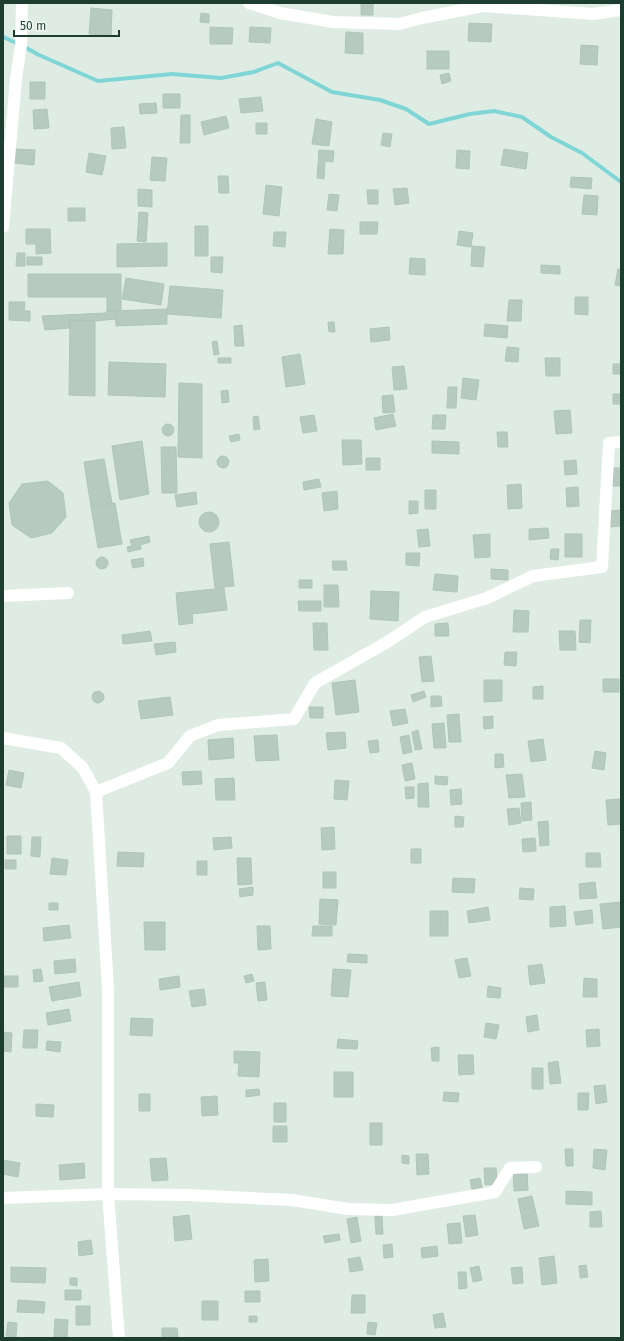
<svg xmlns="http://www.w3.org/2000/svg" width="624" height="1341" viewBox="0 0 624 1341" font-family="'Fira Sans',sans-serif">
<rect width="100%" height="100%" fill="#deece4"/>
<g fill="none" stroke-linecap="round" stroke-linejoin="round">
<!-- stream -->
<path stroke="#80d5d7" stroke-width="4" d="M3,37L21,45L39,55L98,81L172,74L221,78L254,72L278,63L332,92L380,100L406,109L429,124L470,114L494,111L522,117L551,137L582,153L621,182"/>
</g>
<!-- building -->
<path fill="#b6cabf" stroke="#b0c6ba" d="M361,3H373V15H361Z
M91,8L112,10L111,36L89,34Z
M201,13L209,14V23L200,22Z
M469,23L492,24L491,42L468,41Z
M210,27L233,28L232,44H210Z
M250,27L271,28L270,43L249,42Z
M346,32L363,33V54L345,53Z
M581,45L598,46L597,65L580,64Z
M427,51H449V69H427Z
M449,73L451,81L442,84L440,75Z
M30,82H45V99H30Z
M163,94H180V108H163Z
M261,97L263,111L241,113L239,99Z
M156,103L157,113L140,114L139,104Z
M47,109L49,128L34,129L33,110Z
M181,115H190V143H180Z
M226,116L229,128L204,135L201,122Z
M316,119L332,122L329,146L312,144Z
M256,123H267V134H256Z
M124,127L126,148L112,149L111,128Z
M383,133L392,134L390,147L381,145Z
M14,149L35,150L34,165L13,163Z
M504,149L528,153L526,169L501,165Z
M319,150L334,151L333,162L325,161L324,179L317,178Z
M457,150L470,151L469,169L456,168Z
M89,153L106,156L102,175L86,172Z
M152,157L167,158L165,181L150,180Z
M218,176H228L229,193H219Z
M571,177L592,178L591,189L570,187Z
M266,185L282,187L279,216L263,214Z
M407,188L409,203L395,205L393,189Z
M138,189L152,190V207L138,206Z
M367,190H378V204H368Z
M329,194L339,195L337,211L327,210Z
M584,195L598,196L597,215L582,214Z
M68,208H85V221H68Z
M139,212L148,213L146,242L137,241Z
M360,222H378L377,234H360Z
M195,226H208V256H195Z
M26,229H50L51,253L36,254V244H26Z
M330,229L344,230L343,254H328Z
M459,231L473,233L471,247L457,245Z
M274,232H286L285,247L273,246Z
M167,243V266L117,267V244Z
M472,246L485,247L483,267L471,266Z
M17,253H25V266H16Z
M27,257H42V265H27Z
M211,257H223L222,273L211,272Z
M410,258L425,259V275L409,274Z
M541,265L560,266V274L541,273Z
M618,269L621,270V286L615,285Z
M28,274H121V310L107,311V297H28Z
M126,278L164,284L161,305L122,299Z
M170,286L223,290L221,318L167,314Z
M575,297H588V315L575,314Z
M509,300H522L521,321H507Z
M9,302H25L24,311H30V321L9,320Z
M167,309V324L116,326L115,311Z
M107,311H115L116,319L95,321L70,320V328L45,330L42,316L106,313Z
M70,320L95,321V396L69,395Z
M328,322H334L335,332H329Z
M485,324L508,326L507,338L484,336Z
M242,325L244,346H235L234,326Z
M389,327L390,340L371,342L370,329Z
M217,341L219,354L214,355L212,342Z
M507,347L519,348L518,362L505,361Z
M300,354L305,384L286,387L282,357Z
M218,358H231V363H218Z
M545,358H560V376H546Z
M109,362L166,364L165,397L108,395Z
M613,364H621V374H613Z
M404,366L407,389L394,390L392,367Z
M463,378L479,380L476,400L461,398Z
M179,383L202,384V458L178,457Z
M448,387H457L456,408H447Z
M228,390L229,402L222,403L221,391Z
M613,394H621V404H613Z
M393,395L395,412L383,413L382,396Z
M570,410L572,433L556,434L554,411Z
M393,414L396,426L376,430L374,418Z
M314,415L317,431L303,433L300,417Z
M433,415H446L445,429H432Z
M258,416L260,429L254,430L253,417Z
M162 430a6 6 0 1 1 12 0a6 6 0 1 1-12 0Z
M497,432H507L508,447H498Z
M239,434L240,440L231,442L229,436Z
M342,440H361L362,464L343,465Z
M142,441L149,494L120,500L112,446Z
M432,441L459,442V454L432,453Z
M161,447H176L177,493H162Z
M217 462a6 6 0 1 1 12 0a6 6 0 1 1-12 0Z
M366,458H380V470H366Z
M104,459L112,503L91,507L84,462Z
M576,460L577,474L565,475L564,461Z
M610,468H621V486H611Z
M319,479L321,487L304,490L303,482Z
M48,481L63,493L66,517L52,533L31,538L12,525L9,503L22,484Z
M521,484L522,508L508,509L507,485Z
M578,487L579,506L567,507L566,488Z
M425,490H436V509H425Z
M337,491L338,509L324,511L322,493Z
M196,492L197,504L177,507L175,495Z
M409,501H418V513L409,514Z
M115,503L122,544L98,548L91,507Z
M621,510V526L610,527L609,511Z
M199 522a10 10 0 1 1 20 0a10 10 0 1 1-20 0Z
M548,528L549,538L529,540V529Z
M428,529L430,546L419,547L417,530Z
M490,534V557L475,558L473,535Z
M565,534H582V557H565Z
M149,536L150,542L140,545L141,549L128,552L127,547L132,546L130,540Z
M229,542L234,586L215,588L210,544Z
M551,549H559L558,560L550,559Z
M406,553H420L419,566L406,565Z
M96 563a6 6 0 1 1 12 0a6 6 0 1 1-12 0Z
M143,558L144,566L133,568L131,560Z
M332,561H346L347,570H333Z
M491,569L508,570V580L491,579Z
M435,574L458,576L457,592L433,590Z
M299,580H312V588H299Z
M324,585H338L339,607H324Z
M224,588L227,610L192,614L193,623L179,625L176,593Z
M371,591L399,592L398,621L370,619Z
M298,601H321V611H299Z
M514,610L529,611L528,632H513Z
M580,620H591L590,643L579,642Z
M313,623H327L328,650H314Z
M448,623L449,636H435V624Z
M150,631L152,641L123,644L122,635Z
M559,631H575L576,650H560Z
M175,642L176,652L156,655L154,644Z
M505,652H517L516,666L504,665Z
M431,656L434,681L422,682L419,657Z
M603,679H619V692H603Z
M355,680L359,712L336,715L332,683Z
M484,680H502V701L484,702Z
M543,686V699H533V687Z
M92 697a6 6 0 1 1 12 0a6 6 0 1 1-12 0Z
M424,691L426,697L413,702L411,695Z
M431,696H441L442,706L431,707Z
M170,697L173,715L141,719L138,701Z
M309,707H323V718H310Z
M405,709L408,723L393,726L390,711Z
M459,714L461,742H449L447,715Z
M493,716V728L484,729L483,717Z
M444,723L446,748H434L432,724Z
M418,730L422,749L415,750L412,732Z
M345,732L346,748L328,750L326,733Z
M277,735L279,760L256,761L254,736Z
M409,735L412,752L403,754L400,737Z
M233,738L234,758L209,760L208,740Z
M543,739L546,760L531,762L528,741Z
M378,740L379,752L370,753L368,741Z
M595,751L606,753L604,770L592,768Z
M495,754H503L504,767L495,768Z
M412,763L415,779L405,781L402,765Z
M9,770L24,773L21,788L6,785Z
M201,771L202,784L183,785L182,772Z
M522,774L525,797L509,798L506,775Z
M435,776L448,777L447,785L435,784Z
M234,778L235,800H216L215,779Z
M335,780L349,781L347,800L334,799Z
M428,783L429,807H418V784Z
M405,787H414V798L406,799Z
M461,789L462,804L451,805L450,790Z
M621,799V824L608,825L606,800Z
M531,802L532,820L522,821L521,803Z
M519,808L521,823L509,825L507,809Z
M455,816L464,817L463,827H455Z
M548,821L549,845L540,846L538,822Z
M334,827L335,849L322,850L321,828Z
M7,836H21V854H7Z
M32,837H41L40,857L31,856Z
M231,837L232,848L214,850L213,838Z
M535,838L536,851L523,852L522,839Z
M411,849H421V863H411Z
M118,852L144,853L143,867L117,866Z
M586,853H600L601,867H586Z
M52,858L68,860L66,875L50,874Z
M237,858H251L252,884L238,885Z
M5,860H16V869H5Z
M197,861H207V875H197Z
M323,872H336V888H323Z
M453,878L475,879L474,893L452,892Z
M595,882L597,898L580,899L579,884Z
M253,887V895L240,897L239,889Z
M520,888L534,889L533,900L519,899Z
M320,899L338,900L336,925L319,924Z
M621,902V927L603,929L600,904Z
M49,903H58V910H49Z
M565,906L566,926L550,927V907Z
M488,907L490,920L469,923L467,911Z
M592,910L593,923L576,925L574,912Z
M430,911H448V936H430Z
M144,922H165V950H145Z
M69,925L71,938L44,941L43,928Z
M257,926H270L271,949L258,950Z
M313,926H332V936H312Z
M348,954L367,955V963L347,962Z
M467,958L471,976L459,978L455,960Z
M75,959L76,972L55,974L54,961Z
M542,964L545,983L530,985L528,966Z
M41,969L43,981L34,982L33,970Z
M333,969L351,970L348,997L331,996Z
M252,974L254,981L246,983L244,976Z
M3,976H18V987H3Z
M179,976L180,987L160,990L159,979Z
M584,978L597,979V997H583Z
M79,982L81,996L52,1001L49,987Z
M265,982L267,1000L258,1001L256,983Z
M488,986L501,988L500,998L487,997Z
M204,989L206,1005L192,1007L189,991Z
M69,1009L71,1021L48,1025L46,1013Z
M537,1015L539,1030L528,1032L526,1017Z
M131,1018L153,1019L152,1036L130,1035Z
M486,1023L499,1025L496,1039L484,1037Z
M599,1029L600,1046L587,1047L586,1030Z
M24,1030H38L37,1048H23Z
M3,1032L12,1033L11,1052L3,1051Z
M338,1039L358,1041L357,1049L337,1048Z
M47,1041L61,1042L60,1052L46,1050Z
M439,1047V1061H432L431,1048Z
M234,1051L260,1052L259,1077L238,1076L239,1063H234Z
M458,1055H473L474,1074L459,1075Z
M558,1061L561,1083L550,1084L548,1063Z
M532,1068H543V1089H532Z
M334,1072H353V1097H334Z
M605,1085L607,1102L596,1104L594,1086Z
M259,1089L260,1095L246,1097V1090Z
M444,1092L459,1093L458,1102L443,1101Z
M578,1093H589L588,1110H578Z
M139,1094H150V1111H139Z
M217,1096L218,1115L202,1116L201,1097Z
M274,1103H286V1122H274Z
M36,1104L54,1105L53,1117L36,1116Z
M370,1123H382V1145H370Z
M273,1126H287V1142H273Z
M565,1149H573V1166H566Z
M594,1149L607,1150L605,1170L593,1168Z
M416,1154H428L429,1174L417,1175Z
M402,1155L409,1156V1164L402,1163Z
M166,1158L168,1180L152,1181L150,1159Z
M3,1160L20,1163L18,1177L3,1174Z
M84,1163L85,1178L60,1180L59,1165Z
M484,1168H496L497,1184L485,1185Z
M513,1170H527L528,1190L514,1191Z
M480,1178L483,1192L473,1194L470,1180Z
M566,1191L592,1192V1205L566,1204Z
M532,1196L539,1226L524,1229L518,1199Z
M601,1211L602,1227H590V1212Z
M189,1215L192,1239L175,1241L173,1217Z
M475,1215L478,1235L466,1237L463,1216Z
M375,1216H382L383,1234H376Z
M357,1217L361,1241L351,1243L347,1219Z
M460,1223L462,1243L449,1244L447,1224Z
M339,1234L340,1240L325,1243L323,1236Z
M91,1240L93,1254L79,1256L78,1242Z
M392,1244L393,1257L384,1258L383,1245Z
M437,1246L438,1256L422,1258L421,1248Z
M554,1256L557,1283L542,1285L539,1258Z
M360,1257L363,1270L350,1272L348,1259Z
M268,1259L269,1281L255,1282L254,1260Z
M586,1265L588,1277L580,1278L579,1266Z
M479,1266L482,1280L473,1282L470,1268Z
M11,1267L46,1268L45,1283L11,1282Z
M522,1267L523,1283L513,1284L511,1268Z
M458,1272H466L467,1288L459,1289Z
M70,1278H77V1286L70,1285Z
M65,1290H81V1300H65Z
M245,1291H260V1302H245Z
M352,1295H365V1313H351Z
M18,1300L45,1302L44,1313L17,1312Z
M202,1301H218V1320H202Z
M76,1306H90V1325H76Z
M443,1313L446,1327L435,1328L433,1315Z
M249,1316H257V1322H249Z
M55,1319L68,1320L67,1337H54Z
M8,1322L17,1323L16,1337L6,1336Z
M368,1322L377,1323L375,1335L367,1334Z
M162,1328H177L178,1338H162Z"/>
<g fill="none" stroke-linecap="round" stroke-linejoin="round">
<!-- minor -->
<path stroke="#fff" stroke-width="12" d="M249,3L280,13L333,22L399,24L422,18L483,6L593,14L621,10
M3,227L16,79L21,45L22,3
M3,596L68,593
M3,738L61,748L83,768L96,792L108,989V1194L119,1338
M96,792L168,763L190,736L218,725L294,719L315,683L389,641L425,617L487,598L533,576L602,567L609,443L621,442
M3,1198L108,1194L187,1195L292,1200L348,1209L392,1210L495,1192L510,1168L536,1167"/>
</g>
<!-- border -->
<rect width="624" height="1341" fill="none" stroke="#1e3d31" stroke-width="8"/>
<!-- scale -->
<path d="M14 30v6h105v-6" fill="none" stroke="#1e3d31" stroke-width="2"/>
<text x="20" y="30" font-size="12" fill="#1e3d31" stroke="#eff8f2" stroke-width="3" paint-order="stroke">50 m</text>
</svg>
